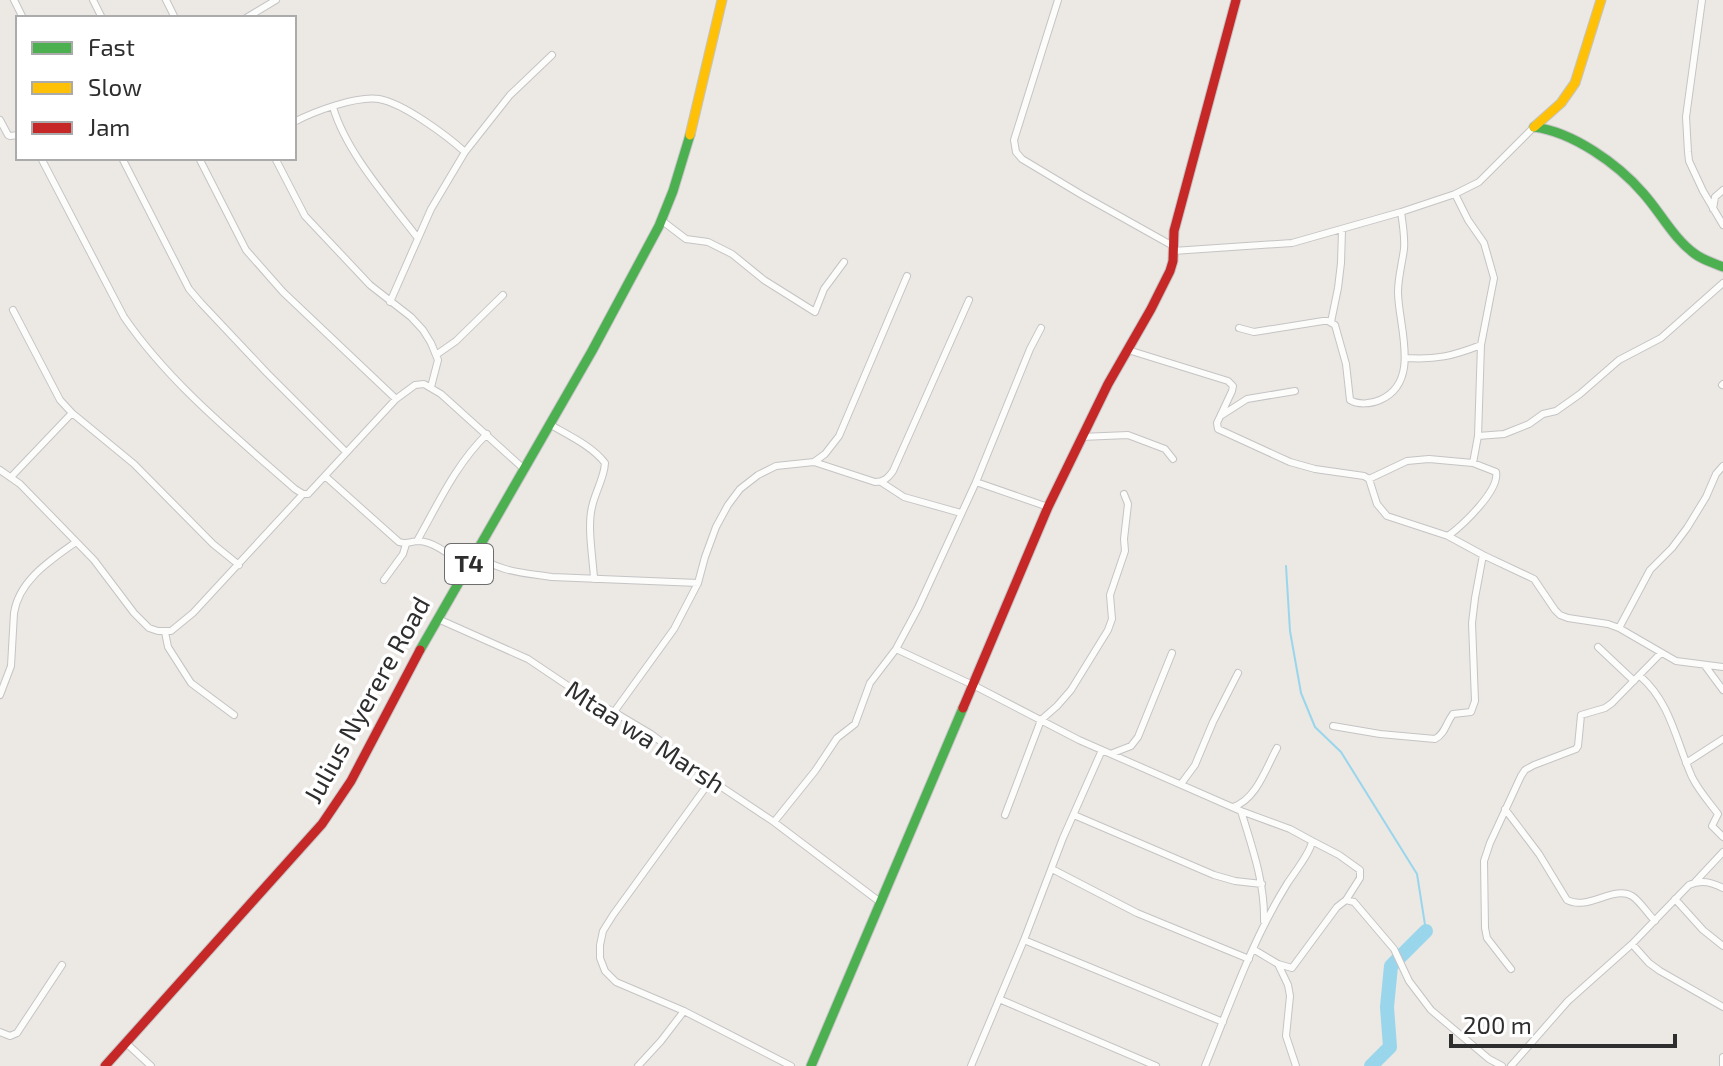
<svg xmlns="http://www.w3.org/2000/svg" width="1723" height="1066" viewBox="0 0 1723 1066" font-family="'Exo 2',sans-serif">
<rect width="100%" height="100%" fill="#ece8e4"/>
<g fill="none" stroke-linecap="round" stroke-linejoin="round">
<!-- stream -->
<path stroke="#99d6ec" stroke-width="2" d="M1286,566L1290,631L1301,693L1315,727L1341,752L1417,874L1426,931"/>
<!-- river -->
<path stroke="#99d6ec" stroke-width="14" d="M1371,1066L1390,1047L1387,1007L1391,966L1426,931"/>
<!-- street casing -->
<g stroke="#c5c4c5" stroke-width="8">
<path id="street" d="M14,0L23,18
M93,0L102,18
M166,0L175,18
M1058,0L1014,140L1016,152L1022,159L1082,195L1173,246
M1702,0L1686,117L1688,152L1689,161L1703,191L1723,225
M246,18L276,0
M333,107C346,152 388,199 417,237
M0,120L8,135L10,136L18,135
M294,122C315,111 356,96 379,99C403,103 446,135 465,152
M41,158L124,317C170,384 235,436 295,489L303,494H308L396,399L415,385L424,384L441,394L524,469
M122,158L189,289L201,303L267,373L346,452
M199,158L246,250L283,292L396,399
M275,158L305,216L370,285L411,317L423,330L431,343L438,360L431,387
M1455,194L1468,220L1484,243L1494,278L1481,345L1478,436L1473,463
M1713,209L1715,197L1723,190
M661,220L686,239L708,242L732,254L764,280L815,312L824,289L844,262
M1173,251L1292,243L1401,212L1455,194L1479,182L1534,127
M390,302L431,209L465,152L510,95L552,55
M13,310L60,400L72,413L134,464L213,544L239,565
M1331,322L1338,288L1341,263L1342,230
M1041,328L1030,349L976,482L1048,507
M1239,328L1254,332L1323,321H1328L1335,325L1346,364L1350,400C1358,405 1371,404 1380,400C1422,382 1398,325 1398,292C1398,278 1402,264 1404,249C1405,237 1403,225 1401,212
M1128,350L1228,381L1233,386L1232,391L1217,423L1218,429L1290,462L1315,469L1364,476L1369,479L1377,504L1387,516L1448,536L1483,555L1534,579L1555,610L1560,615L1568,618L1608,624L1619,628L1676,661L1723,667
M436,355L456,341L503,295
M1405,358C1436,360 1453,356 1481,345
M1722,385L1723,384
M1222,415L1247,399L1295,391
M549,424C568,435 592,446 605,463C604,479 595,492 592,507C587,527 593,558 594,579
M1478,436L1504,434L1529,424L1543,414L1556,411L1580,394L1619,360L1661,338L1723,283
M1081,437L1128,435L1165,449L1173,459
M814,462L875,482C884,482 888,478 893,471L969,300
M0,470L20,484L94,560L134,613L149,628L158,631H171L193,613L303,494
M325,476L399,542C407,545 411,541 419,541C436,542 453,558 467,567
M11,477L72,413
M1369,479L1407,461L1429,459L1473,463L1496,472C1500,490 1463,525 1448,536
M881,482L904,497L961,513
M417,541C438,504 456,464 487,434
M476,553C495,572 526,573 552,577L698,583
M384,580L403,554L406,544
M438,619L528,659L583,696L614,712L651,734L711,780L774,822L880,902
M1619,628L1650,570L1672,548L1687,528L1706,497L1716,474L1723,466
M165,632L168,647L191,683L234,715
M1598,647L1634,681
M896,649L973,685L1079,740L1241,811L1290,829L1312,841C1311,852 1294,873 1287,884C1252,940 1230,1005 1205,1066
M1706,667L1723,690
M1640,676C1671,703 1676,741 1692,777C1699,791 1709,802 1718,814L1712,826L1723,837
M0,695L11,666L14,613C19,580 51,560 76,542
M614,712L674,629L698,583L705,557L716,527L728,505L740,489L758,475L776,466L814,462L825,454L839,436L907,276
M1333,726L1380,734L1435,739C1445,734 1446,723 1453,714L1471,712L1475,701L1472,623L1475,598L1483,555
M1113,753L1131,746L1138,737L1172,653
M1686,763L1723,739
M711,780L613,915L603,931L600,945V958L605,971L616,982L684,1011L791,1066
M1181,784L1195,765L1213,722L1238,673
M1233,807C1256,800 1266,768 1277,748
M1505,809L1539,854L1567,900C1588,911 1614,885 1632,896C1640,901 1648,914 1655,921
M1241,811C1252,847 1265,883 1264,921
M1005,815L1041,720L1057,706L1071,690L1108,630L1112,619L1110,595L1125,551L1124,539L1128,504L1124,494
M1074,815L1214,875L1235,881L1262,884
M774,822L815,771L837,738L855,724L870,683L896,649L918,608L976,482
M1312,841L1339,855L1360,870V878L1346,900
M1052,869L1137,913L1249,959
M1695,882L1723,852
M1675,899L1703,930L1723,946
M1024,940L1223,1022
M1632,944L1649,963L1660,971L1723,1007
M1253,949L1278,964L1292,968L1337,907L1346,900L1354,902L1394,949L1409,981L1431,1010L1489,1059L1502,1066
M1278,964L1288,985L1290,996L1286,1036L1296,1066
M1511,969L1487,938L1485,928L1484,861L1490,843L1521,776L1525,770L1534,765L1576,749L1578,746L1581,715L1605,708L1612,703L1661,653
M999,999L1156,1066
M0,1032L10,1036L17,1033L62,965
M125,1042L151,1066
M638,1066L661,1041L684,1011
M971,1066L1024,940L1063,838L1102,750
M1511,1066L1568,1001L1632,944L1689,885C1701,879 1712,882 1723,888
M1723,1066V1057"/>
</g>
<!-- fast casing -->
<g stroke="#c5c4c5" stroke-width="11">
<path id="fast" d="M1534,127C1573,132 1618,164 1643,193C1661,213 1673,238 1695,254C1703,260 1714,263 1723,267
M420,650L592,351L659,226L673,191L690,135
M811,1066L963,708"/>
</g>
<!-- slow casing -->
<g stroke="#c5c4c5" stroke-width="11">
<path id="slow" d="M1534,127L1561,103L1575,83L1601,0
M690,135L722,0"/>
</g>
<!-- jam casing -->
<g stroke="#c5c4c5" stroke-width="11">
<path id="jam" d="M963,708L1048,507L1108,384L1151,309L1170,271L1173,261L1174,231L1236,0
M105,1066L322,824L351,781L420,650"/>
</g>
<!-- street -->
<use href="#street" stroke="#fcfcfb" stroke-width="6"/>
<!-- fast -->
<use href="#fast" stroke="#4caf50" stroke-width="9"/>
<!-- slow -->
<use href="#slow" stroke="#ffc107" stroke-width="9"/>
<!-- jam -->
<use href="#jam" stroke="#c62828" stroke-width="9"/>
</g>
<g text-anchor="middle" stroke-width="7" stroke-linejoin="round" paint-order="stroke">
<!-- shield labels -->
<rect fill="#fff" stroke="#6d6d6d" stroke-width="2" x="445" y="544" width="48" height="40" rx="6"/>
<g font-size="24" font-weight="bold" fill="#2e2e2e">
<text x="469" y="572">T4</text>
</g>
<!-- street labels -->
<g font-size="26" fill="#2e2e2e" stroke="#fff">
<text transform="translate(367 700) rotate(-61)" y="9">Julius Nyerere Road</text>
<text transform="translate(645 737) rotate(33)" y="9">Mtaa wa Marsh</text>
</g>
</g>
<!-- legend -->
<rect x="16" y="16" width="280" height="144" fill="#ffffff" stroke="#ababab" stroke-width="2"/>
<rect x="32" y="42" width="40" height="12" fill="#4caf50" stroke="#ababab" stroke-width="2"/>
<text x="88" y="56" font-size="24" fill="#2e2e2e">Fast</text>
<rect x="32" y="82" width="40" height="12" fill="#ffc107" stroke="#ababab" stroke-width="2"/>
<text x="88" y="96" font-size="24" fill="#2e2e2e">Slow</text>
<rect x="32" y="122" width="40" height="12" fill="#c62828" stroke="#ababab" stroke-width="2"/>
<text x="88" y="136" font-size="24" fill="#2e2e2e">Jam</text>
<!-- scale -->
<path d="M1451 1034v12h224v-12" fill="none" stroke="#2e2e2e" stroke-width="4"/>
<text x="1463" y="1034" font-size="24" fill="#2e2e2e" stroke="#ffffff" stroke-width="6" paint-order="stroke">200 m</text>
</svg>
